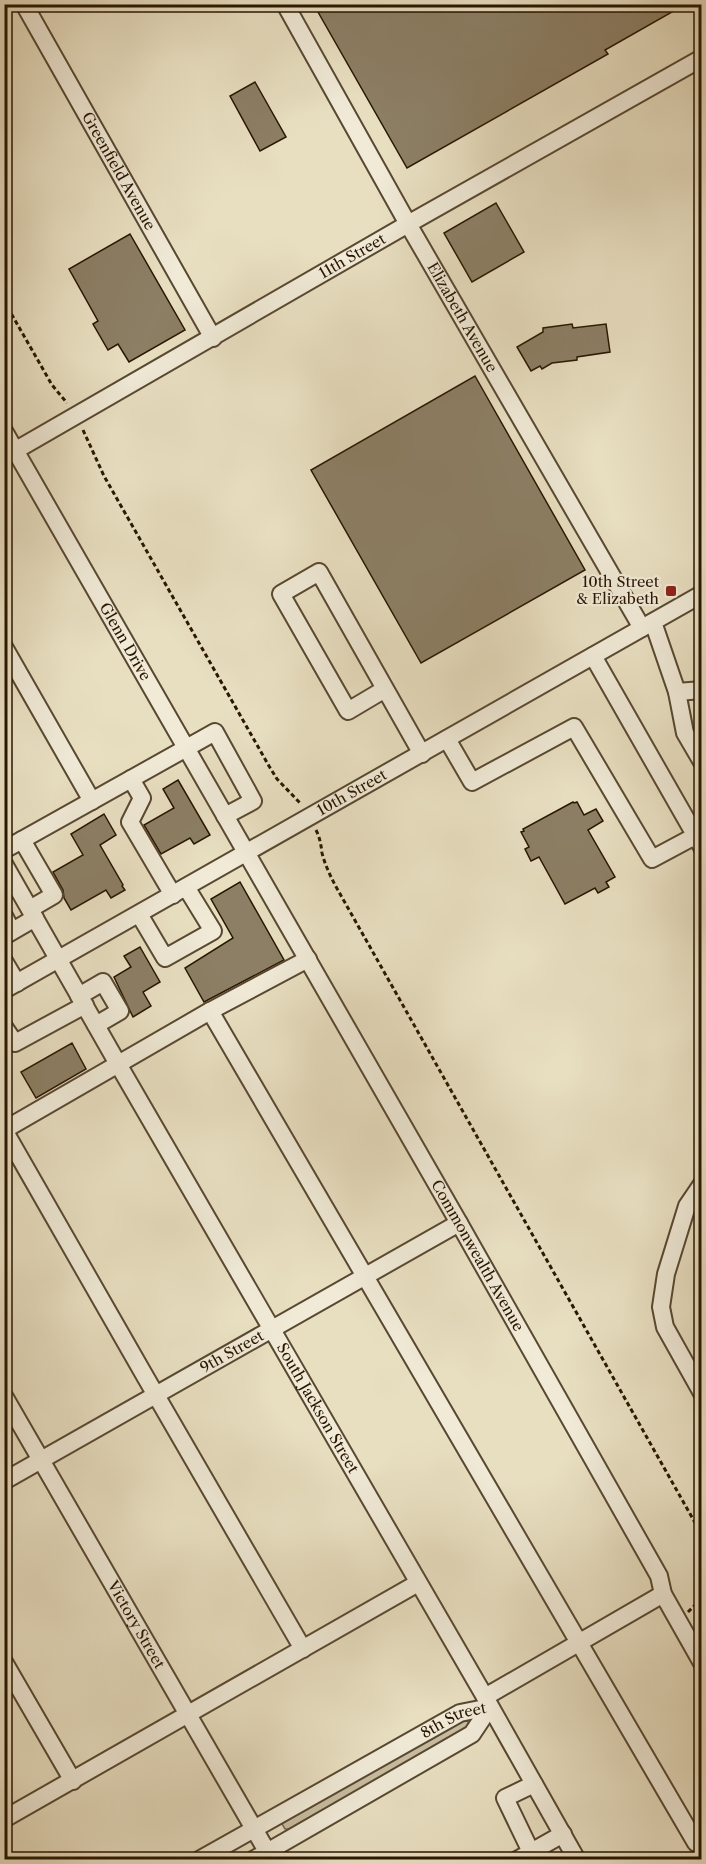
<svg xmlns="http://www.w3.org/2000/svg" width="706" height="1864" viewBox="0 0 706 1864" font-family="'Libre Caslon Text',serif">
<rect width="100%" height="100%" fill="#e8dfc1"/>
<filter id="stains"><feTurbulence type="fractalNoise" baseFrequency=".00333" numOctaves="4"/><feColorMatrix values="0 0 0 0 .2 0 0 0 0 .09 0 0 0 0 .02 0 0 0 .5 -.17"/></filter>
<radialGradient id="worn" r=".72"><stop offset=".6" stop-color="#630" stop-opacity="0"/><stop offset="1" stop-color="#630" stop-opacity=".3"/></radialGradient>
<!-- green -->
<path fill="#c7bda0" stroke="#786a50" stroke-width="1.5" d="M464,1719L468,1722L469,1724L467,1728L289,1829H285L282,1824L283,1821Z"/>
<!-- building -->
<path fill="#8c7f65" stroke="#281601" stroke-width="1.5" d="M331,4H686L605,50L608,54L407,168L318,12Z
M255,82L286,137L260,151L230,96Z
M496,203L524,252L472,282L444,233Z
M130,234L185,330L129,362L118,344L108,350L93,324L98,321L69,269Z
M572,324L573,328L606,324L610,352L577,357V360L552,363L542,369L540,366L531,371L517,347L543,332V328Z
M475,376L585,570L421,663L311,470Z
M178,780L210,835L194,844L190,838L161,854L144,825L174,808L163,789Z
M573,802L574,803L577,802L584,815L596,809L603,821L588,830L615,877L606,882L609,887L598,893L595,888L565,904L539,857L531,861L525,849L529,847L521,832L524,831L523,829Z
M104,814L116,835L100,845L123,885L122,886L125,890L111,898L106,890L71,910L64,898L63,890L53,872L83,855L71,834Z
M240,882L284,960L204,1002L185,968L233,938L211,899Z
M140,947L160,982L143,992L151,1006L133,1017L114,977L131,967L124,956Z
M72,1043L86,1069L36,1098L21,1072Z"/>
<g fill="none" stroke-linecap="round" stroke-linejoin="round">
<!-- minor casing -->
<g stroke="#584831" stroke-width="20">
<g id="minor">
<path id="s1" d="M24,4L213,338"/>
<path id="s2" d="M285,4L408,224L642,628"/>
<path id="s3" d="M4,431L459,1223L659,1576L663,1594L702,1663"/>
<path id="s4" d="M4,457L408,224L702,58"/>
<path d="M653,622L677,692L685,733L702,762"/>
<path d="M4,647L92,801"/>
<path d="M593,656L702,847"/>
<path d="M385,689L348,711L281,594L319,572L422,754"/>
<path d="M677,692L702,690"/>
<path d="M447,739L472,782L574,727L652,859L695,836"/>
<path d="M131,779L142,798L130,822L173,895"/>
<path d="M22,840L54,895L30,909"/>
<path d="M4,850L215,732L253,801L225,816"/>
<path id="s5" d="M4,864L118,1064L485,1697L577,1860"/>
<path d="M139,914L165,958L213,931L186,887"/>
<path d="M4,916L12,931"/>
<path d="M4,936L35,918"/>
<path d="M4,961L17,983"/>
<path id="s6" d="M4,990L702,594"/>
<path d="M79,996L103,982L120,1011L96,1025"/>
<path d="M210,1011L696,1843"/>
<path d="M4,1027L15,1043L85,1005"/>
<path d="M702,1184L687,1206L666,1274L661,1307L665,1327L702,1393"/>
<path id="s7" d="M4,1396L272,1860"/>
<path id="s8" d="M4,1481L459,1223"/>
<path d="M303,1649L146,1378L4,1130L210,1011L308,959"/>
<path d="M4,1662L73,1781"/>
<path d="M485,1697L663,1594"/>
<path d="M4,1819L418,1583"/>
<path d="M531,1852L505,1798L534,1784"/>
<path id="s9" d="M199,1860L460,1713L490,1707"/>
<path d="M253,1860L472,1734L490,1707"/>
<path d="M517,1860L563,1834"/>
</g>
</g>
<!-- path -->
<path stroke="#281601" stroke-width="3" stroke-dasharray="4.5 3" stroke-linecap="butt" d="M4,301L52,385L67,403
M83,430L104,476L269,766L277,779L301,804
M316,830C320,838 321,845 322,853C325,865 330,875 335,885L702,1535
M688,1612L694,1606L702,1604"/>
<!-- minor -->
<use href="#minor" stroke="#f0ead7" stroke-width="16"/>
</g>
<!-- markers -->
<rect fill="#8f2418" stroke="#f0ead7" stroke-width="2" x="665" y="585" width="12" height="12" rx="3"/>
<g text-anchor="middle" stroke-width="4.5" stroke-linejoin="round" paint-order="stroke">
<!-- street labels -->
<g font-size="15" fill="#281601" stroke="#f0ead7">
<text dy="5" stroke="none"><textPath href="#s1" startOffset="192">Greenfield Avenue</textPath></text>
<text dy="5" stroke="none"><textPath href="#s4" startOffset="402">11th Street</textPath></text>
<text dy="5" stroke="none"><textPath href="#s2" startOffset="360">Elizabeth Avenue</textPath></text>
<text dy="5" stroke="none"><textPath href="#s3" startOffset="243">Glenn Drive</textPath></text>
<text dy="5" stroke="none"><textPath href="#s6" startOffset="400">10th Street</textPath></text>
<text dy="5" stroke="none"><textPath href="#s3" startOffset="951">Commonwealth Avenue</textPath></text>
<text dy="5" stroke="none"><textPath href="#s8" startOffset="262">9th Street</textPath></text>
<text dy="5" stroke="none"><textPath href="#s5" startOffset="628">South Jackson Street</textPath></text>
<text dy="5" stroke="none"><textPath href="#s7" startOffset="264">Victory Street</textPath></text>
<text dy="5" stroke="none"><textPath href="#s9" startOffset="291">8th Street</textPath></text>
</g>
<!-- poi labels -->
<g font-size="15" fill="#281601" stroke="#f0ead7" text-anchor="end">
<text x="659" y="587">10th Street<tspan x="659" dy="17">&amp; Elizabeth</tspan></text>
</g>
</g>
<!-- margin -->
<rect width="706" height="1864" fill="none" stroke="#e8dfc1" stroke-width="24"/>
<rect x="6" y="6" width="694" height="1852" fill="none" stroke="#281601" stroke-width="3"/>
<rect x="12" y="12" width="682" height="1840" fill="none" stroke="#281601" stroke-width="1.5"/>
<rect width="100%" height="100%" filter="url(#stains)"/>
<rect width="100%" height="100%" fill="url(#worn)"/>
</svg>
